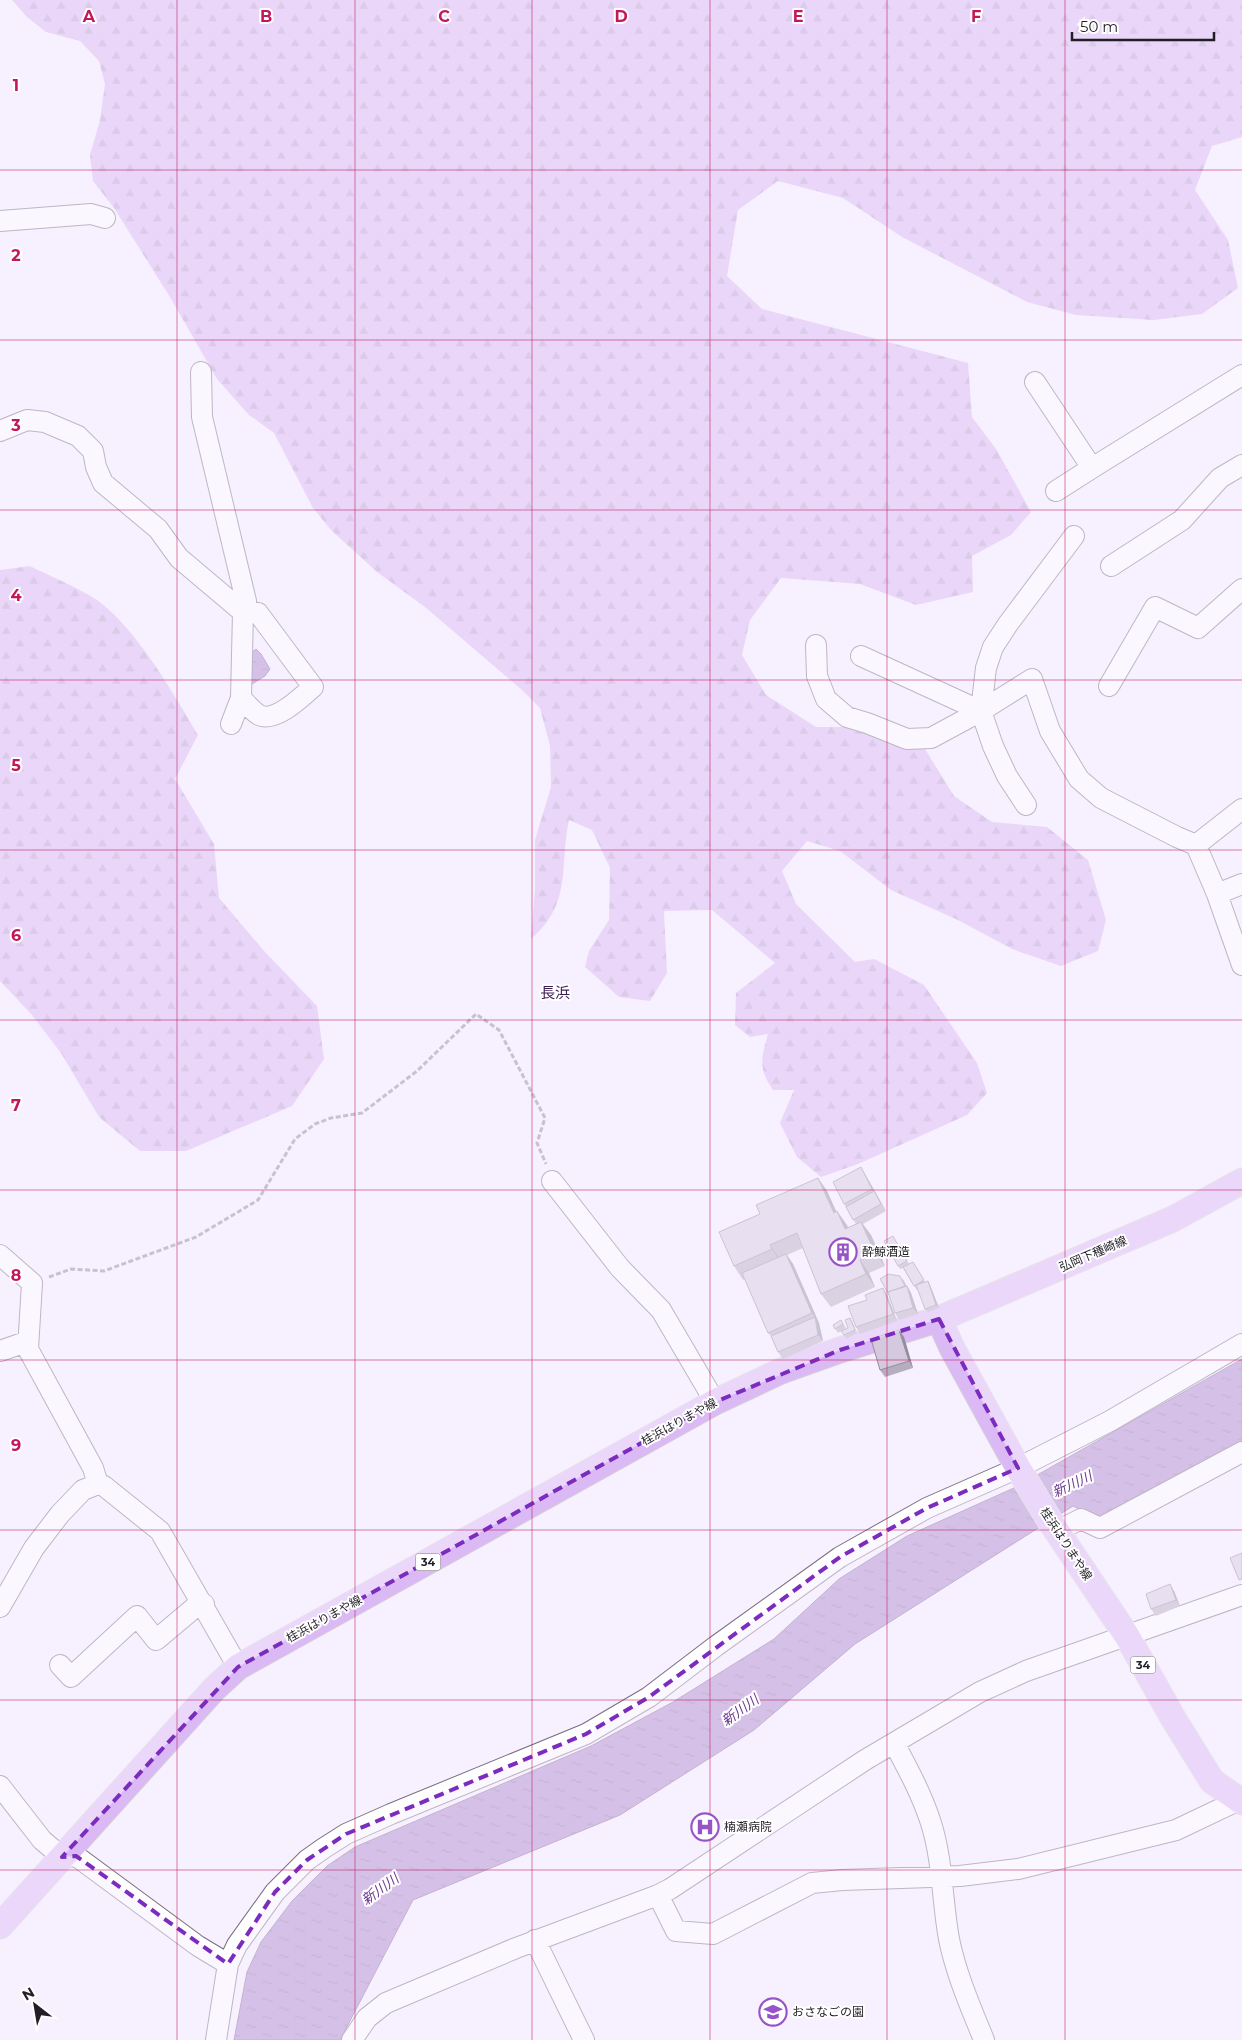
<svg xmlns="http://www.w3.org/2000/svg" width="1242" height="2040" viewBox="0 0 1242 2040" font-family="Montserrat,'Noto Sans JP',sans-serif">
<defs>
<pattern id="forest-firs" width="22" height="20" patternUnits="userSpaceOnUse" patternTransform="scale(1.25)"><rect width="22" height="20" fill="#d7b7f4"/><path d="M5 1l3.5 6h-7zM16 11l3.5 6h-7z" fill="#b89dd1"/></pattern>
<pattern id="water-ripples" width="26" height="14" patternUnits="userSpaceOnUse" patternTransform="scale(1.25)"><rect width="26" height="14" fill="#ac86cc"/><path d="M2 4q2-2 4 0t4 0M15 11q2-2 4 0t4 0" fill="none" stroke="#8c6da5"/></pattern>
</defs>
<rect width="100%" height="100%" fill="#f7f0fe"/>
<!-- forest -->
<path fill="url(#forest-firs)" d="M12,0H1242V137L1212,146L1195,190L1228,240L1238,288L1202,314L1154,320L1076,315L1027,302L902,237L843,198L778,181L738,210L727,276L762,309L968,363L972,417L996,449L1031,512L1011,535L972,556L973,592L916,605L860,584L781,578L750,620L742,655L766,695L816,727H871L925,749L954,796L992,822L1047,827L1088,860L1106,920L1098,951L1061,966L1012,949L958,920L891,890L840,851L807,841L782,871L796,904L855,962L874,959L924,985L977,1063L987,1093L967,1115L858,1164L821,1177L797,1157L780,1123L794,1090H773C758,1068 761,1059 768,1034L750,1037L735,1025L736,993L775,963L712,910L664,911L667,973L650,1001L619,997L585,967L589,951L609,920L610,868L592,830L569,820C559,866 573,903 531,939L535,889V840L551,787L550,746L540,708L522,690L425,607L377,572L331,530L313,508L274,433L249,415L217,379L170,297L114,208L93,181L90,155L100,120L105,84L99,61L80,41L46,32L27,17Z
M30,566C50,576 84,590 101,603C139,633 173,693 198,735L175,779L214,844L219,898L265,952L317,1006L324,1059L292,1106L186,1151H140L99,1117L61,1053L32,1015L0,981V570Z"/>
<!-- water -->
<path fill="url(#water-ripples)" stroke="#83669a" d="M256,649L261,654L270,669L265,676L252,684L248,682L251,653Z
M1242,1359V1443L1098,1519L1073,1506L855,1644L754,1730L620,1815L413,1900L340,2040H234L247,1972L261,1942L292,1901L327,1866L355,1847L591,1746L673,1702L774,1639L839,1579L907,1536L1016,1487Z"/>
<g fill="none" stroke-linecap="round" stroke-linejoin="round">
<!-- minor casing -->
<g stroke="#796e83" stroke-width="22">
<path id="minor" d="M0,221L91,214L105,218
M201,372L202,417L246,601L243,612L258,613L313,687C302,697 275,723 259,715C252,711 246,703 241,698
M1035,382L1092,468L1242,375
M0,431L27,420L45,422L78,436L93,451L96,467L103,483L158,529L179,558L243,612L241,698L231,724
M1056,491L1092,468
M1111,566L1182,520L1220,478L1242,465
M816,645L817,676L826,699L847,717L867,723L907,739L931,738L981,711L1032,679L1050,731L1079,779L1101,798L1177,837L1196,845L1217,894L1242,965
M861,656L981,711
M1109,686L1155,607L1198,628L1242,589
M1026,805L1007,776L993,746L981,711L986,668L993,647L1008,624L1074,536
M1196,845L1242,809
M1217,894L1242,884
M552,1181L620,1268L661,1310L715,1402
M0,1255L32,1283L28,1349L93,1468L98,1484L104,1486L160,1531L238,1667
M0,1351L23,1343L28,1349
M1057,1531L1081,1519L1100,1528L1242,1452
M0,1607L34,1548L60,1514L83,1490L98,1484
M60,1665L71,1677L137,1616L156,1640L194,1608L204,1604
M894,1743C908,1769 922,1795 931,1823C943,1861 942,1901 949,1939C956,1974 971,2008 984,2040
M0,1786L42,1840L62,1857L76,1856L198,1946L228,1964
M658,1895L676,1931L713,1934L812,1883L842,1880L960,1876L1018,1869L1176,1830L1239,1800
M535,1940L584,2040
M216,2040L228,1964L237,1945L275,1892L307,1860L324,1848L346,1834L391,1814L586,1734L649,1697L716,1646L840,1557L927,1508L1018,1468L1110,1421L1242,1344
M352,2040L367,2018L386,2003L516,1948L658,1895L670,1889L865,1760L980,1692L1026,1671L1242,1595"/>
</g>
<!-- major casing -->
<g stroke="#d3d2d4" stroke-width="27">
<path id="major" d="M939,1319L952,1348L1018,1468L1050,1521L1127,1636L1173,1718L1212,1781L1242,1802
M0,1926L214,1689L238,1667L715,1402L781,1371L840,1350L939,1319L1173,1219L1242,1181"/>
</g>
<!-- path -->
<path stroke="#8e8894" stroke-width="3" stroke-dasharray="5 2.5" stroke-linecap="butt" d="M49,1277L71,1269L104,1271L196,1237L258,1200L295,1139L315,1124L331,1118L362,1113L417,1071L476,1014L499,1030L545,1118L537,1143L546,1164"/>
<!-- minor -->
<use href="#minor" stroke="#fff" stroke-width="20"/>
<!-- major -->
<use href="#major" stroke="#dab9f5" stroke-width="25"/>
</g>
<!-- wall -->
<path fill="#b7adc1" d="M865,1174L886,1211L863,1224L871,1235L885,1266L869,1273L875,1287L831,1307L821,1294L803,1248L787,1255L793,1264L819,1323L823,1341L783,1359L778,1352L771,1336L768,1333L745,1279L743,1280L734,1266L760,1214L818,1178L827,1191L836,1212L837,1211L848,1228L856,1224L844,1204Z
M893,1236L909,1264L913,1262L925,1282L928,1281L930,1285L939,1308L928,1312L925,1309L918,1289L917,1290L914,1286L903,1268L900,1269L898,1266Z
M903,1279L911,1293L918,1314L899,1320L895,1313L888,1293Z
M883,1288L887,1295L897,1321L860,1334L856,1327Z
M850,1318L852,1321L857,1333L846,1339L844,1335L848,1328Z
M843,1323L846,1328L838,1333L833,1325Z
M904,1337L913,1368L885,1377L880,1370Z
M1174,1591L1180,1606L1156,1616L1151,1609Z"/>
<!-- shaded-wall -->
<path fill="#958d9d" d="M861,1167L865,1174L886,1211L872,1189Z
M818,1178L827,1191L843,1226L834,1213Z
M837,1211L847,1225L854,1242L845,1229Z
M861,1222L871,1235L885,1266L875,1253Z
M770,1245L779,1258L781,1263L772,1249Z
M786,1254L793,1264L819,1323L812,1313Z
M860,1260L869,1273L875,1287L866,1274Z
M900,1276L907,1288V1286L911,1293L918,1314L913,1308Z
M928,1281L930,1285L939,1308L936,1305Z
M883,1288L887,1295L897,1321L893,1314Z
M815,1317L819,1323L823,1341L818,1335Z
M899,1330L904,1337L913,1368L909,1361Z
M1170,1584L1174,1591L1180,1606L1176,1600Z"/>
<!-- building -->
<path fill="#d5c9e0" stroke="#958d9d" d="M861,1167L872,1189L844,1204L833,1182Z
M818,1178L834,1213L837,1211L845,1229L861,1222L875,1253L860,1260L866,1274L821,1294L797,1233L770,1245L772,1249L734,1266L719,1232L760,1214L756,1205Z
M874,1191L881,1204L853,1220L846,1207Z
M893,1236L907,1261L898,1266L884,1241Z
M786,1254L812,1313L768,1333L742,1273Z
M913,1262L924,1280L914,1286L903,1267Z
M888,1274L900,1276L905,1286L888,1292V1293L880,1279Z
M928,1281L936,1305L925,1309L916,1285Z
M907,1286L913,1308L895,1313L888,1292Z
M883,1288L893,1314L856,1327L848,1306L867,1300L865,1295Z
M815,1317L818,1335L778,1352L771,1336Z
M850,1318L855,1330L844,1335L841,1331L848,1328L845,1320Z
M841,1320L843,1324L835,1329L833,1325Z
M899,1330L909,1361L880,1370L871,1339Z
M1242,1553V1579L1239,1580L1230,1558Z
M1170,1584L1176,1600L1151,1609L1146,1594Z"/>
<!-- marked area -->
<path d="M0 0H1242V2040H0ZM939,1319L1018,1468L927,1508L840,1557L649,1697L586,1734L346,1834L307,1860L275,1892L228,1964L76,1856L62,1857L238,1667L715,1402L840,1350Z" fill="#f7f0fe" fill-opacity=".55" fill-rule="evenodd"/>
<path fill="none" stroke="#7b2cbf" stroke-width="4" stroke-dasharray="10 6" stroke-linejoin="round" d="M939,1319L1018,1468L927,1508L840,1557L649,1697L586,1734L346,1834L307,1860L275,1892L228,1964L76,1856L62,1857L238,1667L715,1402L840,1350Z"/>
<!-- grid -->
<path fill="none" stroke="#c2185b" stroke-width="1" stroke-opacity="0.55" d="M177,0V2040M355,0V2040M532,0V2040M710,0V2040M887,0V2040M1065,0V2040M0,170H1242M0,340H1242M0,510H1242M0,680H1242M0,850H1242M0,1020H1242M0,1190H1242M0,1360H1242M0,1530H1242M0,1700H1242M0,1870H1242"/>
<!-- icons -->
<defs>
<g id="building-ring" transform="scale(1.4375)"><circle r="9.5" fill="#fff" stroke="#9754c8" stroke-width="1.5"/><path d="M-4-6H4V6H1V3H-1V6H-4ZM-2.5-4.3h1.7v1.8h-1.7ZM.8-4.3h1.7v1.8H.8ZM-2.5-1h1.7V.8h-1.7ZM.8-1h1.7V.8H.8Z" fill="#9754c8"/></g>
<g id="hospital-ring" transform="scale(1.4375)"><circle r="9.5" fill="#fff" stroke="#9754c8" stroke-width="1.5"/><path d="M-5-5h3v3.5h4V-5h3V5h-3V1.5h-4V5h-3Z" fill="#9754c8"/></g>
<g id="school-ring" transform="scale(1.4375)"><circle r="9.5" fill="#fff" stroke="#9754c8" stroke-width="1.5"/><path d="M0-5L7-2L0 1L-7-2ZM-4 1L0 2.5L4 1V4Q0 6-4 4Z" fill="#9754c8"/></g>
</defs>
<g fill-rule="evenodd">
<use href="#building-ring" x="843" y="1252"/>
<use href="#hospital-ring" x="705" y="1827"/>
<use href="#school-ring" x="773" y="2012"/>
</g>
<g text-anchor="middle" stroke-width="4" stroke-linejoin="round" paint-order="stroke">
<!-- shield labels -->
<g fill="#fff" stroke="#646167" stroke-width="1">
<rect x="415.5" y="1553.5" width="25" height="17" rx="4"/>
<rect x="1130.5" y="1656.5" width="25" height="17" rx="4"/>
</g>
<g font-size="11" font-weight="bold" fill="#221d26">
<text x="428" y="1566">34</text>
<text x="1143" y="1669">34</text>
</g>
<!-- poi labels -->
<g font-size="12" fill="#221d26" stroke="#fff" text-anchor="start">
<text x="862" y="1256">酔鯨酒造</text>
<text x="724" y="1831">楠瀬病院</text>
<text x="792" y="2016">おさなごの園</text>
</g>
<!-- street labels -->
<g font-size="12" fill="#221d26" stroke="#fff">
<text transform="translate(1093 1254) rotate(-23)" y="4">弘岡下種崎線</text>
<text transform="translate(679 1422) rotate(-29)" y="4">桂浜はりまや線</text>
<text transform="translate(1066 1544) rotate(57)" y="4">桂浜はりまや線</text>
<text transform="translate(324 1619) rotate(-29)" y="4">桂浜はりまや線</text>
</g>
<!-- water labels -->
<g font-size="14" font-style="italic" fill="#6c3b90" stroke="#fff">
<text transform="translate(1072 1484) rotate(-25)" y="5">新川川</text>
<text transform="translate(740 1710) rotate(-36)" y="5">新川川</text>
<text transform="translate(380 1889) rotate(-36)" y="5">新川川</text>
</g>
<!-- quarter labels -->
<g font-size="15" fill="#3d1d55" stroke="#fff">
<text x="555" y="998">長浜</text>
</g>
</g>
<g font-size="16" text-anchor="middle" font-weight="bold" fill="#c2185b" stroke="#fff" stroke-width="4" stroke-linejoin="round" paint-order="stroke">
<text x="89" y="22">A</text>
<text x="266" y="22">B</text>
<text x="444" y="22">C</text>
<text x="621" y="22">D</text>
<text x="798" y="22">E</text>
<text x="976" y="22">F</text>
<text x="16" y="91">1</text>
<text x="16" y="261">2</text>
<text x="16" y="431">3</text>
<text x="16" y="601">4</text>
<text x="16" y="771">5</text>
<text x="16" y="941">6</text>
<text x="16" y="1111">7</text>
<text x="16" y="1281">8</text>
<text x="16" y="1451">9</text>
</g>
<!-- north arrow -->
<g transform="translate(35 2005) rotate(329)" stroke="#ffffff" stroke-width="4" paint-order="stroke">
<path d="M0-4L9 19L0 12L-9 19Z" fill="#221d26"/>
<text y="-8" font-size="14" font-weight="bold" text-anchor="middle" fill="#221d26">N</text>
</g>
<!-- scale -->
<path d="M1072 32v8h142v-8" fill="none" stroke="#221d26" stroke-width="2.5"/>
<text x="1080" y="32" font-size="15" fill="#221d26" stroke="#ffffff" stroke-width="4" paint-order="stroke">50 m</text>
</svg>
